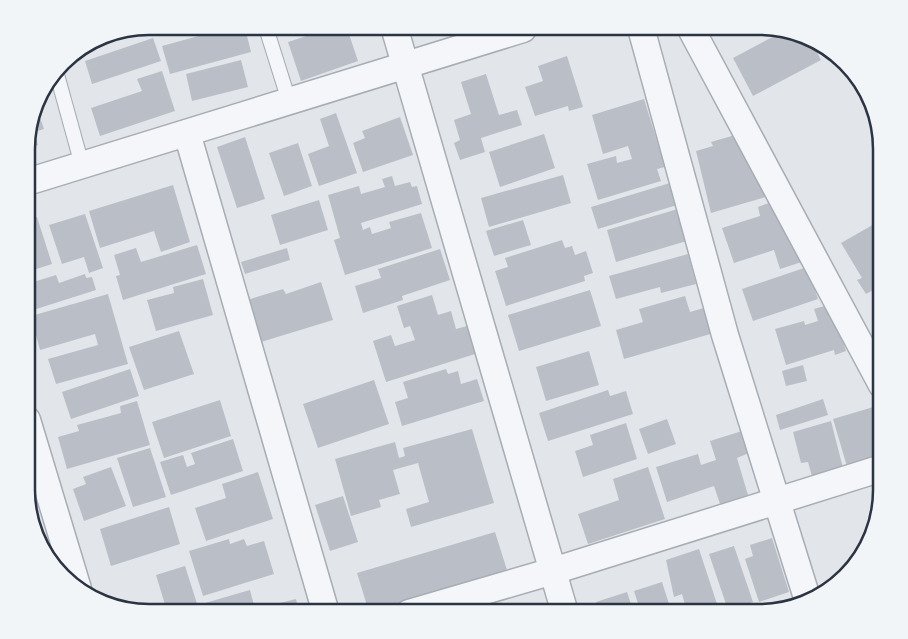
<svg xmlns="http://www.w3.org/2000/svg" width="908" height="639" viewBox="0 0 908 639" font-family="Figtree,sans-serif">
<rect width="100%" height="100%" fill="#e2e6ea"/>
<!-- building -->
<path fill="#babfc7" d="M484,29L457,39L454,30Z
M322,31H348L358,61L301,81L288,42Z
M213,32H246L251,52L170,74L162,46Z
M782,32L812,43L821,60L753,96L733,58Z
M153,38L161,61L92,84L85,61Z
M567,56L583,107L569,111L568,106L535,116L525,87L543,81L538,66Z
M241,60L248,87L192,101L186,74Z
M162,71L175,111L100,136L91,108L142,91L137,79Z
M486,74L499,115L517,110L522,125L481,138L485,152L460,160L454,143L460,140L454,120L471,114L461,82Z
M644,99L665,167L657,169L661,181L598,200L587,164L616,156L617,163L632,159L628,146L603,154L592,115Z
M36,106L44,129L34,132L38,145L28,148L34,165L27,167V133Z
M336,113L357,173L319,186L308,154L329,146L320,119Z
M400,117L413,155L363,172L353,143L365,138L362,131Z
M544,134L555,168L500,187L489,152Z
M735,135L769,196L711,213L696,151L713,146L711,142Z
M245,137L265,199L237,208L217,147Z
M298,143L312,186L284,196L269,153Z
M563,175L571,203L489,227L481,198Z
M392,176L395,186L410,182L412,187L417,186L422,204L361,223L363,230L370,227L372,234L391,228L389,222L421,213L432,248L345,275L334,240L340,238L328,195L359,186L361,194L385,187L382,179Z
M670,183L677,205L598,229L591,207Z
M173,185L190,242L161,252L154,231L100,248L89,211Z
M319,200L328,230L280,245L271,215Z
M774,201L805,261L780,269L774,250L734,263L722,228L760,216L758,207Z
M681,208L690,240L616,262L607,230Z
M85,214L103,268L89,273L84,257L62,264L49,225Z
M37,217L52,264L27,272V220Z
M523,220L531,245L494,256L486,231Z
M876,223L882,234V285L866,294L857,280L862,278L841,243Z
M562,240L565,248L572,246L575,255L586,251L593,273L584,276L585,281L506,306L495,271L508,267L505,258Z
M197,245L206,274L123,300L116,276L120,275L114,255L136,248L141,262Z
M287,248L290,260L245,274L241,262Z
M440,249L450,280L402,296L403,300L363,313L355,286L381,278L378,269Z
M688,254L696,284L661,293L660,287L616,299L609,276Z
M807,267L818,299L753,321L742,289Z
M85,274L86,278L92,277L96,290L27,312V284L56,275L59,283Z
M203,279L213,315L156,331L147,300L174,293L173,287Z
M321,282L333,320L261,342L247,300L283,289L286,294Z
M590,290L601,326L519,351L508,315Z
M108,294L128,364L56,384L48,359L98,345L95,334L40,350L31,316Z
M432,295L438,315L451,311L456,329L467,326L475,354L386,382L373,341L391,335L395,346L415,340L410,326L404,328L397,306Z
M685,296L690,312L707,307L714,333L624,359L616,330L643,322L639,309Z
M831,304L846,351L835,355L834,350L786,365L775,329L804,321L805,325L818,321L814,309Z
M179,331L194,374L144,390L129,347Z
M589,351L599,385L546,401L536,367Z
M803,365L807,381L786,386L782,371Z
M130,369L139,396L71,419L62,392Z
M446,369L448,374L458,371L461,384L477,379L484,401L402,426L395,402L408,398L403,382Z
M374,380L389,424L318,448L303,404Z
M608,390L610,396L626,391L633,414L548,441L539,413Z
M823,399L828,415L780,430L776,415Z
M220,400L231,436L164,458L152,422Z
M137,401L150,445L67,469L58,437L79,431L77,425L121,413L120,406Z
M880,405L882,460L848,470L833,419Z
M667,419L676,444L648,454L639,429Z
M831,421L844,472L813,480L808,462L801,463L793,432Z
M626,423L637,459L583,477L575,451L593,445L590,435Z
M472,429L494,503L411,527L406,509L429,502L418,463L393,470L400,494L379,500L381,507L351,516L335,459L395,442L399,458L405,456L403,448Z
M742,431L749,453L737,458L748,495L720,504L714,486L667,502L656,467L698,454L701,465L716,460L710,441Z
M233,439L243,471L171,495L160,462L183,455L187,467L195,464L191,453Z
M150,448L166,497L133,507L117,458Z
M111,467L126,506L84,521L73,489L86,484L83,477Z
M648,467L665,519L588,544L578,514L619,500L613,479Z
M258,472L273,519L206,541L195,508L226,498L222,484Z
M343,496L358,542L330,551L315,505Z
M169,507L180,544L111,566L100,529Z
M495,532L507,570L369,612L357,573Z
M772,538L789,592L759,602L745,559L753,556L750,545Z
M229,539L230,544L244,539L247,546L264,541L274,574L203,596L189,551Z
M734,546L753,602L728,610L709,554Z
M699,549L720,613H679L678,611L686,608L682,594L674,597L666,560Z
M185,566L200,613H161L160,610L166,608L156,575Z
M662,582L672,613H641L634,591Z
M250,590L255,609L296,599L299,613H207L205,603Z
M627,592L634,613H600L596,602Z"/>
<g fill="none" stroke-linecap="round" stroke-linejoin="round">
<!-- lane casing -->
<g stroke="#a7adb4" stroke-width="16">
<path id="lane" d="M267,31L289,101
M56,71L82,165"/>
</g>
<!-- street casing -->
<g stroke="#a7adb4" stroke-width="29">
<path id="street" d="M690,27L882,385
M641,28L725,335L808,601
M395,30L565,613
M187,133L326,613
M27,182L523,29
M27,420L78,589
M409,613L553,571L882,468"/>
</g>
<!-- lane -->
<use href="#lane" stroke="#f5f6f9" stroke-width="14"/>
<!-- street -->
<use href="#street" stroke="#f5f6f9" stroke-width="26"/>
</g>
<!-- crop -->
<path d="M0 0H908V639H0ZM149 35H759A114 114 0 0 1 873 149V490A114 114 0 0 1 759 604H149A114 114 0 0 1 35 490V149A114 114 0 0 1 149 35Z" fill="#f2f5f8" fill-rule="evenodd"/>
<path fill="none" stroke="#2b3442" stroke-width="2.5" d="M149 35H759A114 114 0 0 1 873 149V490A114 114 0 0 1 759 604H149A114 114 0 0 1 35 490V149A114 114 0 0 1 149 35Z"/>
</svg>
